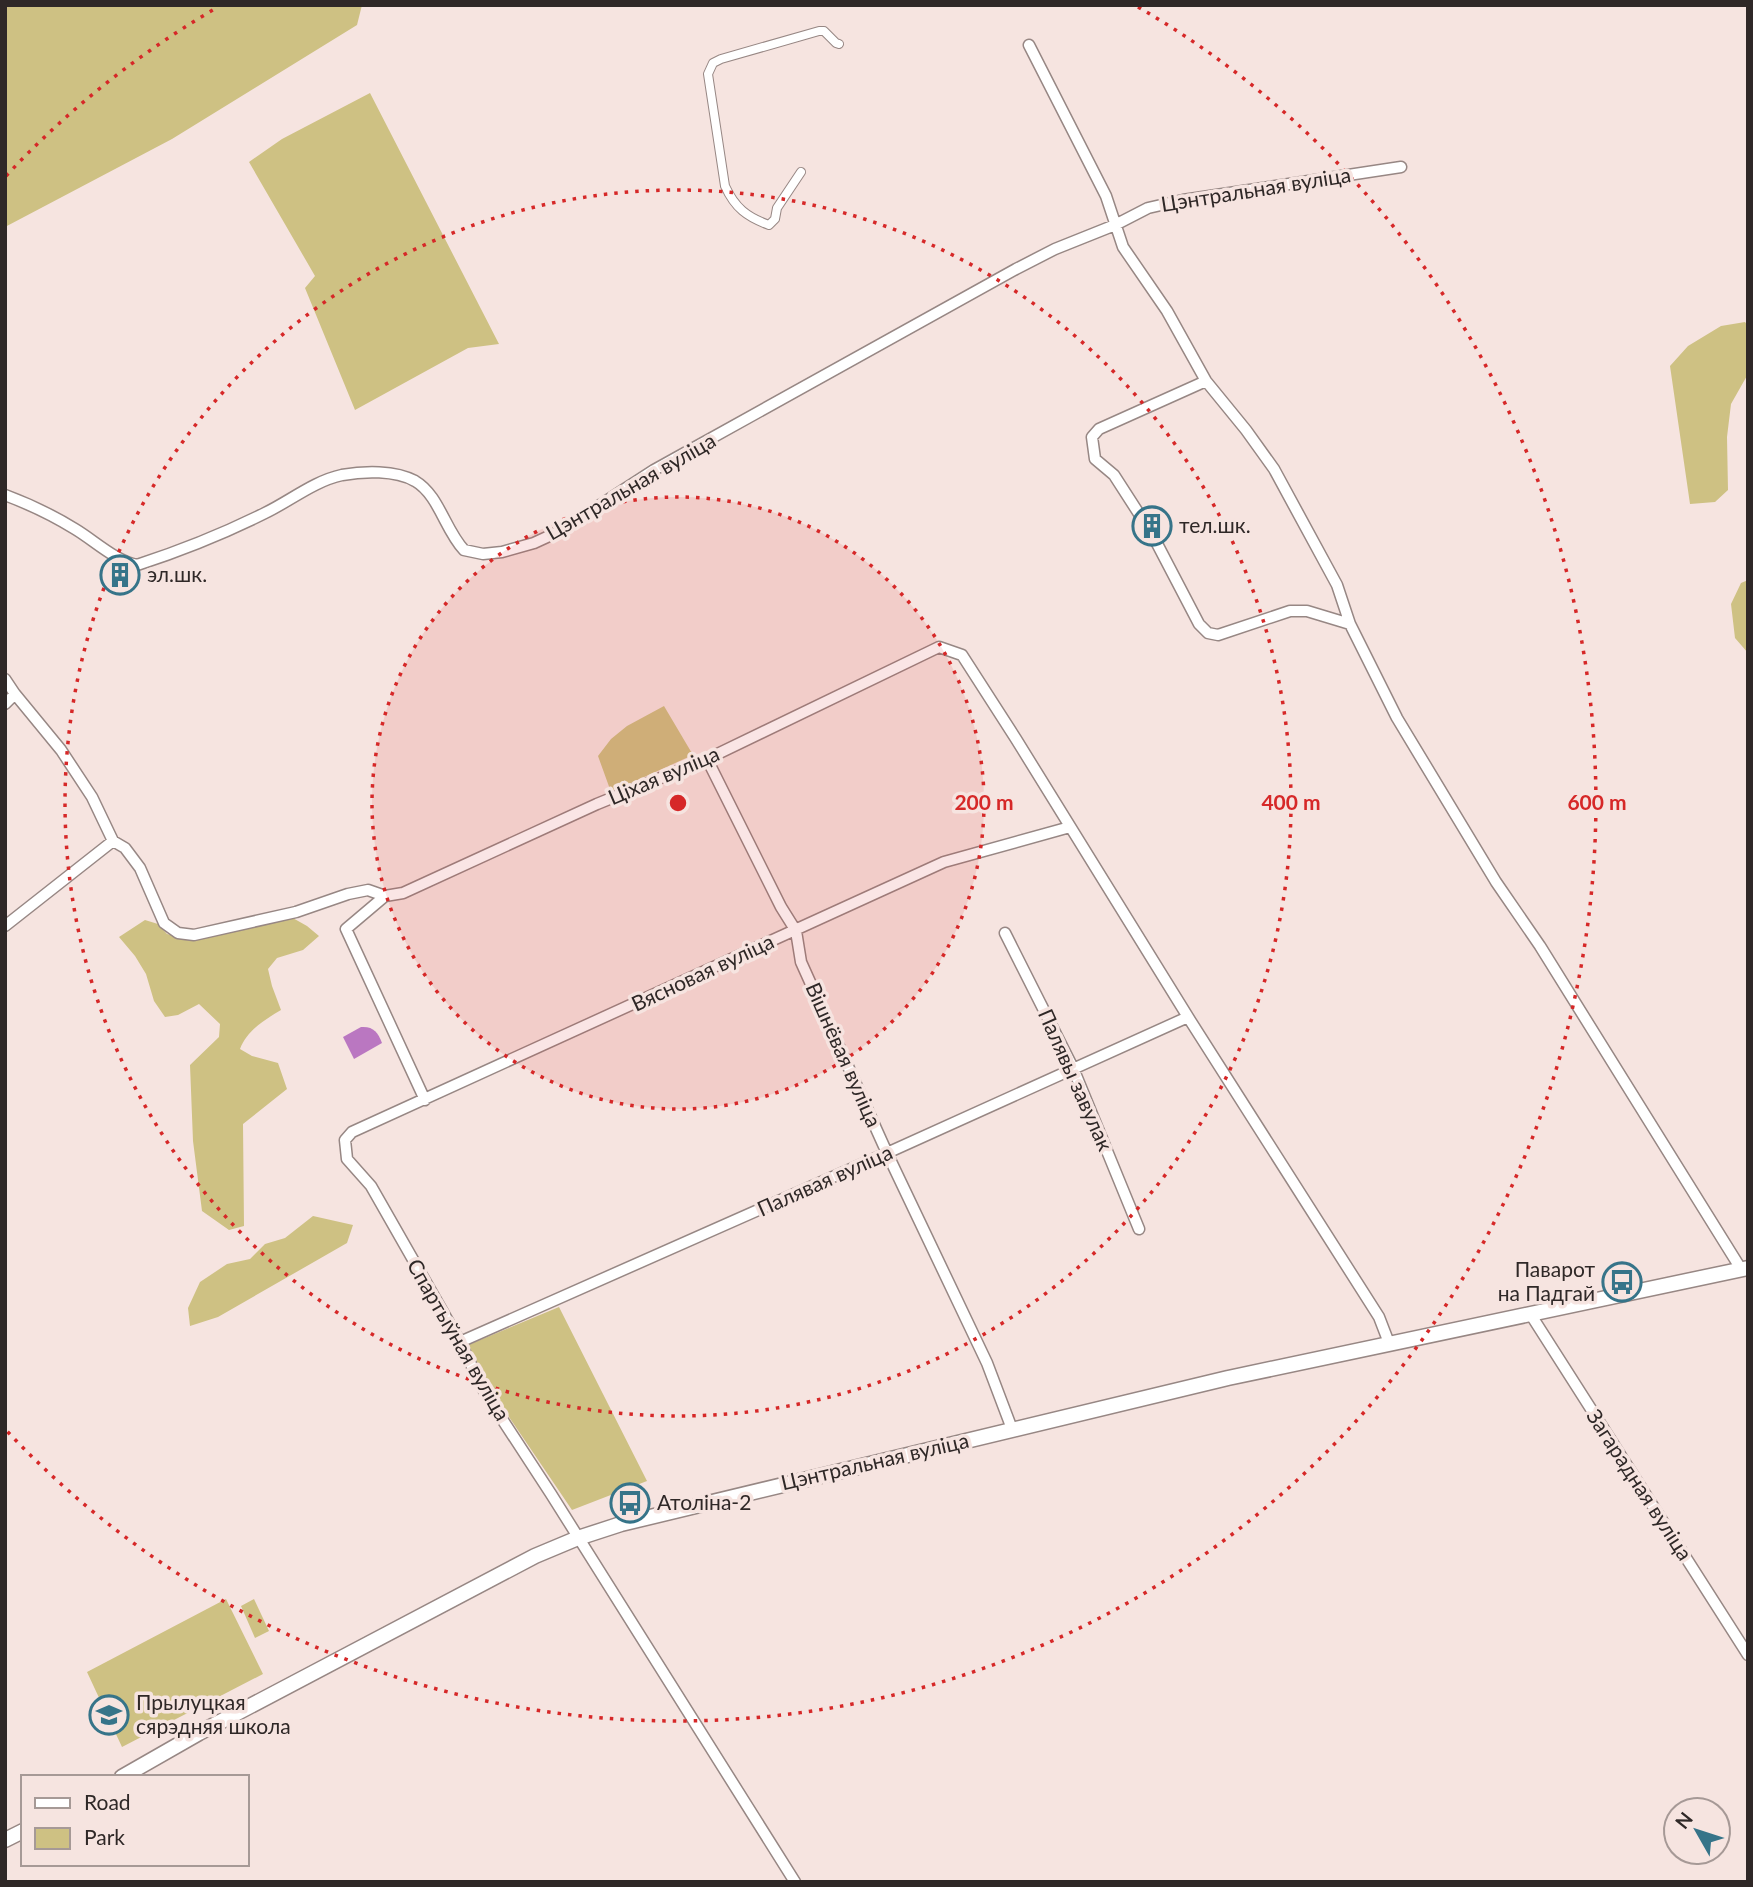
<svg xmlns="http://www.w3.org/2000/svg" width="1753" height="1887" viewBox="0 0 1753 1887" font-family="Lato,sans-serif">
<rect width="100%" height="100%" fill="#f6e4e0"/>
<!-- green -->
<path fill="#cec183" d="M5,5H362L357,25L172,139L5,227Z
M370,93L499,344L468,348L355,410L305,288L315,276L249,162L282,139Z
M1745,322L1748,326V374L1731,404L1727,437L1728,490L1715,502L1690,504L1670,366L1688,346L1721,326Z
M1748,580V653L1735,638L1731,604L1741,583Z
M664,706L693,755L611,792L598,756L611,739L627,726Z
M291,917L307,926L319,936L303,950L277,958L268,969L272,986L281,1010C266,1019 247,1030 240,1049L252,1056L278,1063L287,1089L243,1124L244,1226L229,1230L202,1211L193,1141L190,1065L219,1037L220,1024L199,1004L178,1015L165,1017L154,1001L146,974L135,956L119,937L145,920L158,924L167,934L185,938Z
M313,1216L353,1225L347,1243L218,1317L190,1326L188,1308L200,1282L227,1264L250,1259L265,1244L285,1238Z
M559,1307L647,1481L572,1510L490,1389L468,1345Z
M226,1599L263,1674L122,1747L87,1672Z
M254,1599L269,1631L255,1638L241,1606Z"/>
<!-- water -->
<path fill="#ba77c1" d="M361,1027C373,1026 378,1032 382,1043L354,1059L343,1037Z"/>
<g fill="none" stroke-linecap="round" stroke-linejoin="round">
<!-- pedestrian casing -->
<g stroke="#978784" stroke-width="10">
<path id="pedestrian" d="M801,172L777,208L775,219L769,225C747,217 735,208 725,186L708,74L713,63L721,59L819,31H824L836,43L839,44"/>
</g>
<!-- minor casing -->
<g stroke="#978784" stroke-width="13">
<path id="minor" d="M1029,45L1106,196L1123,247L1167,311L1206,381L1246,430L1274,469L1337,585L1350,624L1397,718L1496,882L1540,946L1741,1269
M1206,381L1099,429L1092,437L1095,459L1114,475L1152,534L1199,624L1208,633L1218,635L1290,611H1307L1350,624
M5,495C29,504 54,516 75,529C95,541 114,560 137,565C180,551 225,533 265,513C290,501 314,481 342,475C364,471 395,470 415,481C439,495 445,530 464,550L483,554L502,552L534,543L560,531L654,470L1016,269L1055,249L1115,225L1148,208L1183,200L1401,167
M5,679L15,694L61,750L92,797L113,841L125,848L140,868L164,923L178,933L194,935L296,912L348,894L368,890L385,896
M5,704L15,694
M707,759L781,907L796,931L801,962L887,1153L987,1363L1012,1429
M385,896L403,893L597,804L707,759L939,647L962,655L1016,739L1188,1017L1379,1317L1389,1343
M385,896L346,929L425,1100
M5,926L113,841
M1005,933L1073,1068L1139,1229
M1531,1315L1748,1655
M460,1342L887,1153L1188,1017
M795,1882L551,1494L485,1393L460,1342L371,1186L347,1159L345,1140L352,1132L944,862L1070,827"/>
</g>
<!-- tertiary casing -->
<g stroke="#978784" stroke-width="17">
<path id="tertiary" d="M122,1777L199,1733L535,1556L578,1538L621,1524L1228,1378L1748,1268
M5,1840L23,1831"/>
</g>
<!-- pedestrian -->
<use href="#pedestrian" stroke="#fff" stroke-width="8"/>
<!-- minor -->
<use href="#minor" stroke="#fff" stroke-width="10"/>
<!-- tertiary -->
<use href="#tertiary" stroke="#fff" stroke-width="14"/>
</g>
<!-- distance rings -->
<circle cx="678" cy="803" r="306" fill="#d62828" fill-opacity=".12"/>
<g fill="none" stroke="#d62828" stroke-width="3.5" stroke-dasharray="3.5 7">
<circle cx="678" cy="803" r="306"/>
<circle cx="678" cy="803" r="613"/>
<path d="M6 176A919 919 0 0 1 218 7M1138 7A919 919 0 1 1 6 1430"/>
</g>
<!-- icons -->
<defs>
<g id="building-ring" transform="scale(2.0125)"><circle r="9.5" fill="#f6e4e0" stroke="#367489" stroke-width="1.5"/><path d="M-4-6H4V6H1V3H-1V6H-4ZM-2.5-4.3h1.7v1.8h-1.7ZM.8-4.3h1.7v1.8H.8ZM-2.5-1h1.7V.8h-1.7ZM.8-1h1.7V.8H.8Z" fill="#367489"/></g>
<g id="bus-ring" transform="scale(2.0125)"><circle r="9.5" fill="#f6e4e0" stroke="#367489" stroke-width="1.5"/><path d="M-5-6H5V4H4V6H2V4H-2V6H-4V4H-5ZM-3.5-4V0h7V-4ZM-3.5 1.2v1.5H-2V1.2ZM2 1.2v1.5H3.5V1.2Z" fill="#367489"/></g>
<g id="school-ring" transform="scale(2.0125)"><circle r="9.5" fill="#f6e4e0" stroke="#367489" stroke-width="1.5"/><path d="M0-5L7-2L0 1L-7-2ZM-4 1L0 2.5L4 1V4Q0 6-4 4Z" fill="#367489"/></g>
</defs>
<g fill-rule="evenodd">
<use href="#building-ring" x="1152" y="526"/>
<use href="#building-ring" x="120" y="575"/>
<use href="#bus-ring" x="1622" y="1282"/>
<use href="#bus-ring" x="630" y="1503"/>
<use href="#school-ring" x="109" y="1715"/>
</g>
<g text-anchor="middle" stroke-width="7" stroke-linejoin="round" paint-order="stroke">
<!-- street labels -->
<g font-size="21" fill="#2f2827" stroke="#f6e4e0">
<text transform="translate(1256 190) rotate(-9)" y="7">Цэнтральная вуліца</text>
<text transform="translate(631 487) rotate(-30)" y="7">Цэнтральная вуліца</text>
<text transform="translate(664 776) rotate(-23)" y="7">Ціхая вуліца</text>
<text transform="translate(703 973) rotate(-25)" y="7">Вясновая вуліца</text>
<text transform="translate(843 1055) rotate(66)" y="7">Вішнёвая вуліца</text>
<text transform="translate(1075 1080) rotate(66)" y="7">Палявы завулак</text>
<text transform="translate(825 1181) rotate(-24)" y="7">Палявая вуліца</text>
<text transform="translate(458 1340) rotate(60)" y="7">Спартыўная вуліца</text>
<text transform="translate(875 1462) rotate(-13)" y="7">Цэнтральная вуліца</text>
<text transform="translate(1639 1485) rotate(57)" y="7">Загарадная вуліца</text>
</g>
<!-- poi labels -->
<g font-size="21" fill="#2f2827" stroke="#f6e4e0" text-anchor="start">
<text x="1179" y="533">тел.шк.</text>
<text x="147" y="582">эл.шк.</text>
<text x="1595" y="1277" text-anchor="end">Паварот<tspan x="1595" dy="24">на Падгай</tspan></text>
<text x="657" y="1510">Атоліна-2</text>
<text x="136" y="1710">Прылуцкая<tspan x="136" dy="24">сярэдняя школа</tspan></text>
</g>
</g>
<circle cx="678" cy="803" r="10" fill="#d62828" stroke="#f6e4e0" stroke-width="3.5"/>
<g font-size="21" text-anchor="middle" font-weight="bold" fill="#d62828" stroke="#f6e4e0" stroke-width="7" stroke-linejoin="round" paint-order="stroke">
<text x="984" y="810">200 m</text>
<text x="1291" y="810">400 m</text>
<text x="1597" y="810">600 m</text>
</g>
<!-- border -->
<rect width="1753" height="1887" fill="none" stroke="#2f2827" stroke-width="14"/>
<!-- legend -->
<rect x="21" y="1775" width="228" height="91" fill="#f6e4e0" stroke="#a69996" stroke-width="2"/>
<rect x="35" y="1798" width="35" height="10" fill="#ffffff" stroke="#a69996" stroke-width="2"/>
<text x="84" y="1810" font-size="21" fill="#2f2827">Road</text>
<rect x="35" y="1828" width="35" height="21" fill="#cec183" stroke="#a69996" stroke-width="2"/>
<text x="84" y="1845" font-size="21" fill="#2f2827">Park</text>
<!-- north arrow -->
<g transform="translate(1697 1831) rotate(309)"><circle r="33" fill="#f6e4e0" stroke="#a69996" stroke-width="2"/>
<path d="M0-5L12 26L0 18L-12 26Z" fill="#367489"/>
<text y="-10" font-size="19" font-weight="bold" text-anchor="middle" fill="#2f2827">N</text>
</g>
</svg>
